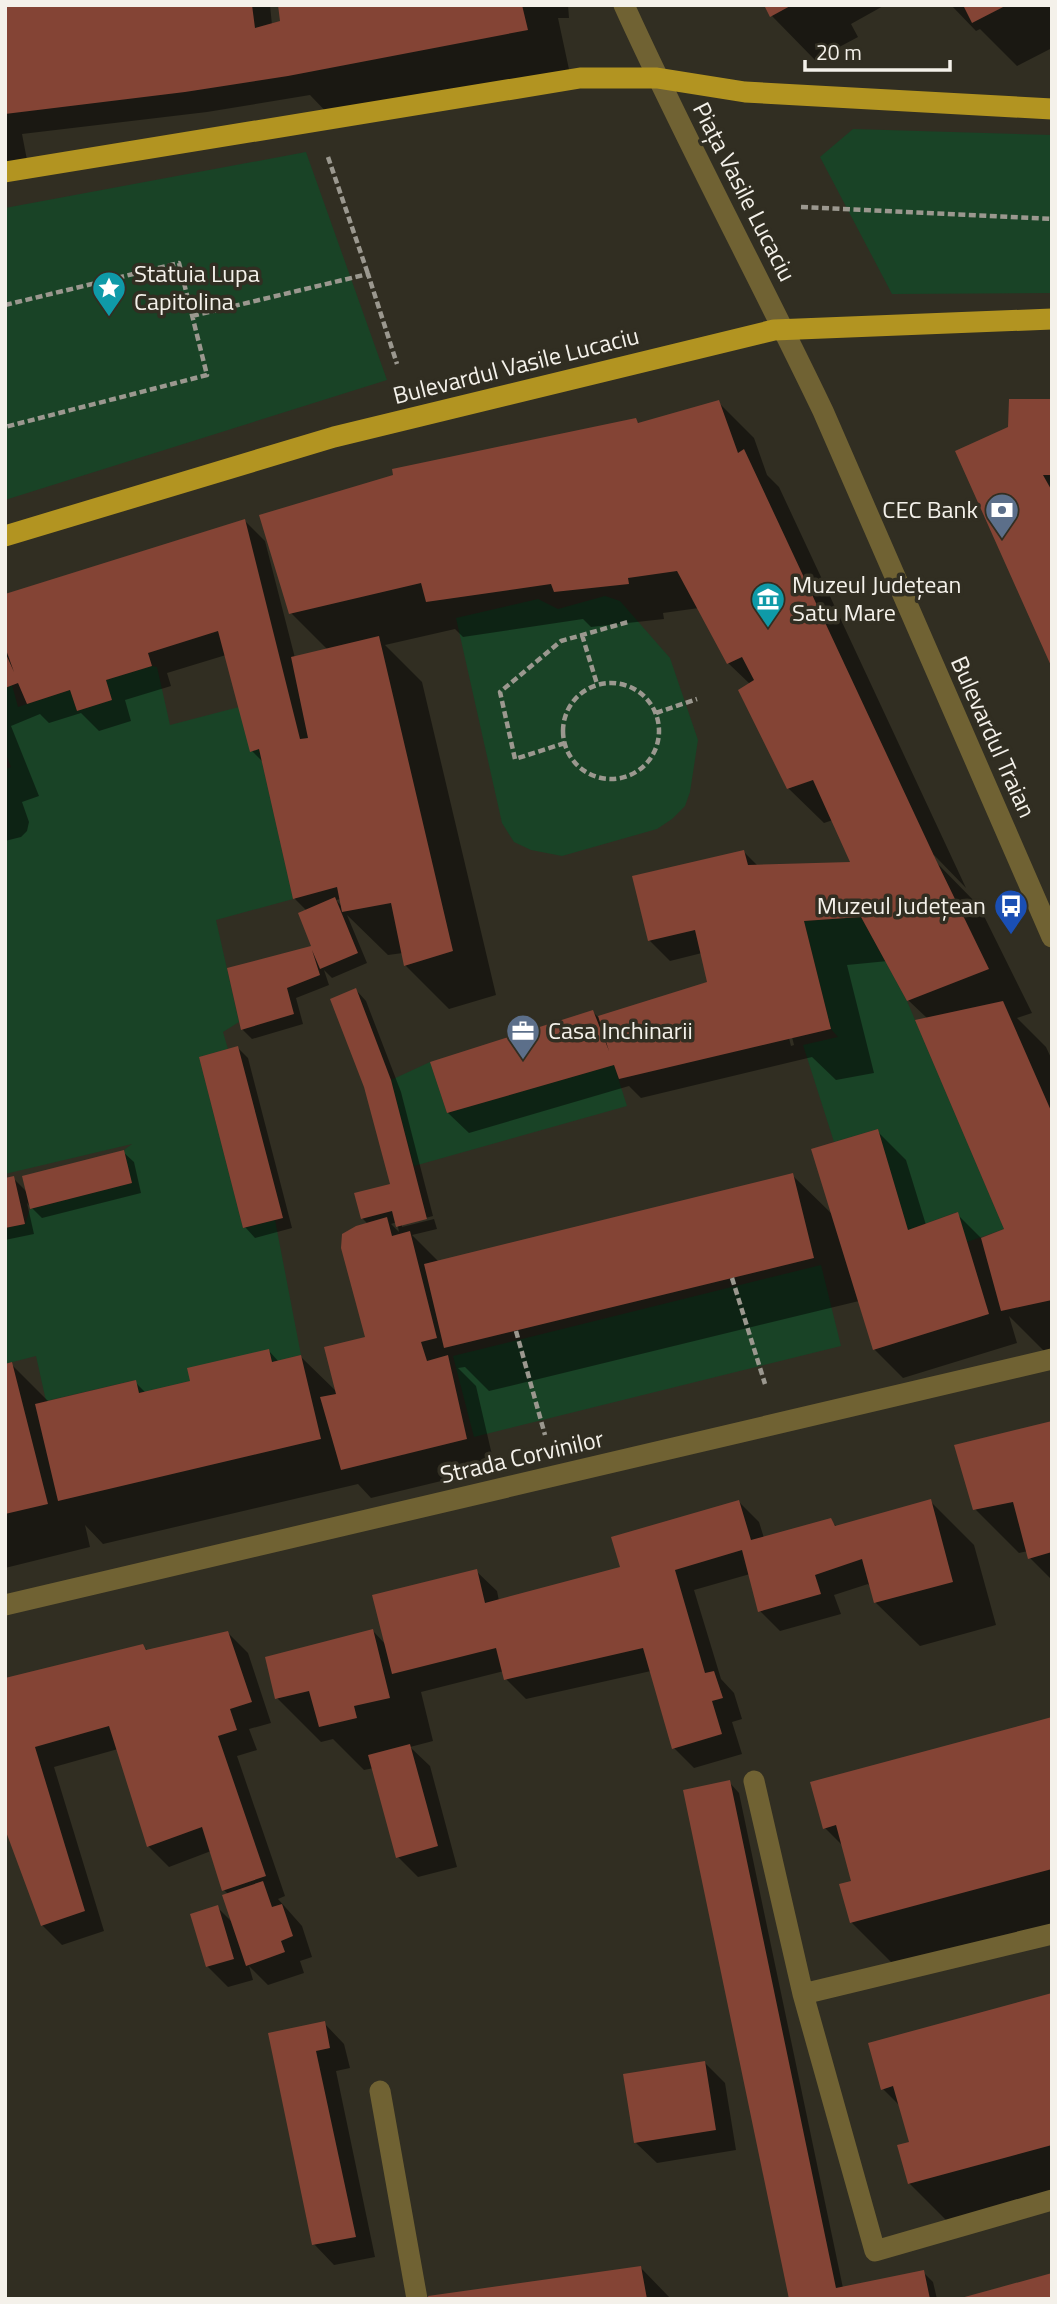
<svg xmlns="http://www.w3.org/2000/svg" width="1057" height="2304" viewBox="0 0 1057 2304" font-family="'Titillium Web',sans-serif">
<rect width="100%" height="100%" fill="#312e22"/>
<!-- green -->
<path fill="#194326" d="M853,129L1052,135V293L892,294L820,157Z
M306,152L387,380L5,500V208Z
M605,596L620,601L670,658L698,740L690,792L685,806L672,819L657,829L562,856L531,850L514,842L502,823L456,618L538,599L558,609Z
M152,666L157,667L170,725L239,707L251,751L259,749L293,899L216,920L239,1022L223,1032L228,1049L199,1057L243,1228L275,1220L301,1355L272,1362L269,1350L190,1381L139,1393L135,1380L46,1401L36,1356L5,1364V1228L25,1224L30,1209L132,1183L124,1150L132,1144L5,1174V769L11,767L5,752V688L12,685L18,707L70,690L77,711L112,700L106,680Z
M861,917L907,1001L1004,1229L967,1242L957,1212L908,1230L878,1129L834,1142L803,1045L838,1037L831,1029L804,921Z
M430,1062L447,1113L614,1065L627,1106L414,1166L391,1080Z
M821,1265L841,1346L474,1437L453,1356Z"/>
<!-- shadow -->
<path fill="#0007" fill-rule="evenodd" d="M270,5L272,25L283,27L280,5H573H568L569,18H558L570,74L333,119L310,95L207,112L22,134L27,160L5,164V7Z
M766,5H885L851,24L858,37L815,60L772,16Z
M951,5H1052V48L1017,66L980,29L976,31Z
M1052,400V664L1009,429Z
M718,402L754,438L767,475L779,487L966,888L934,855V860L979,906L1032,1013L1017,1018L1046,1047L1052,1060V1353L1047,1354L1009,1316L1017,1343L903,1378L874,1349L859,1301L489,1391L465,1367L458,1368L476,1386L495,1468L371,1498L358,1484L103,1544L85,1525L90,1547L5,1568V1365L11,1364L49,1402L135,1382L146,1393L193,1382L269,1351L279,1362L301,1357L338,1393L367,1338L368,1224L362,1218L392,1185L356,990L366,1001L401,1092L433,1216L402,1224V1227L434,1219L437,1229L412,1235L439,1262L792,1175L834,1216L877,1131L906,1160L926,1225L957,1214L982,1239L1007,1230L928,1019L908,1000L888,961L847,965L874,1073L836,1080L812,1057L641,1098L629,1086L469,1133L448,1113L593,1012L598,1017L709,983L702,953L670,961L649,940L744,852L758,866L855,864L833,820L824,823L788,788L750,684L728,663L699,608L663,613L664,619L591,627L583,619L463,637L455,629L385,645L422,682L496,995L449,1009L405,965L403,953L388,955L347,915L367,963L332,978L324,970L329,985L296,998L303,1024L252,1039L242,1029L313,947L307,911L295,899L264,763L252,751L226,655L167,673L171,686L125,700L131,721L99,731L81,713L49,723L40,714L11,726L39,796L22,802L29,822L27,831L21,837L5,841V596L245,521L265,541L295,658L328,650L291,613L635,420L640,424ZM748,873H752L794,1045L791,1046ZM341,899L343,908L336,900ZM397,1222L399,1232L391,1224Z
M238,1048L248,1058L292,1228L255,1238L245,1227Z
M123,1152L134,1162L141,1193L42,1218L27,1203L34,1234L5,1240V1180L13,1178L28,1193Z
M1052,1423V1580L1030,1558L1028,1551L1019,1553L975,1509Z
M930,1501L974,1545L996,1625L920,1646L876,1603L871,1587L868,1584L834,1595L841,1614L780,1631L760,1611L750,1574L694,1590L721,1679L734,1693L742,1719L732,1722L742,1754L694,1768L674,1748L651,1671L526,1699L506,1679L504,1671L421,1692L433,1741L410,1747L430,1766L457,1867L418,1877L398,1857L374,1768L364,1770L333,1739L321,1742L277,1698L373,1631L387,1646L476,1571L497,1591L499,1601L622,1569L739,1502L759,1522L764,1538L830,1520L837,1527Z
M228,1633L248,1653L271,1723L249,1729L257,1750L237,1756L285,1896L278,1899L302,1926L312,1957L300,1961L304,1973L268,1985L249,1966L253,1980L228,1987L207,1966L217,1907L234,1924L229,1895L224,1890L211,1851L169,1867L148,1846L118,1749L54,1767L104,1931L62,1945L42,1925L5,1680L143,1646L148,1651Z
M1052,1719V1924L895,1966L851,1922L853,1882L843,1846L825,1828Z
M729,1782L739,1793L843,2288L923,2272L933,2282L937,2299H791Z
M1052,1995V2200L953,2227L909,2183L911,2143L901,2107L883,2089Z
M324,2023L344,2044L350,2068L336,2071L375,2257L334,2265L314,2244L270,2034Z
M705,2063L725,2083L736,2150L657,2163L636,2143Z
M640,2267L671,2299H430Z"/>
<!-- building -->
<path fill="#844435" d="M5,5H252L255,28L280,21L278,5H522L528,30L288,76L185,92L5,114Z
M764,5H792L770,17Z
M963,5H1007L972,23Z
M1009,399H1052V475H1043L1052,491V668L955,451L1008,427Z
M719,400L738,453L744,449L936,860L989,969L907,1001L861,917L804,921L831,1029L619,1079L614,1065L447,1113L430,1062L593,1010L609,1051L598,1016L707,982L695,930L648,941L632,876L744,850L748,865L850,862L813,780L787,789L738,690L754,680L742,657L727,664L677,571L628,578L629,584L554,592L551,584L426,602L421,583L289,614L259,515L393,475L392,469L636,418L638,423Z
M245,519L300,739L308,738L291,657L379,636L453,951L404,966L391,903L342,912L337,887L293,899L259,749L250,752L218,631L148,653L152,666L106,680L112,700L77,711L70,690L27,704L18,683L5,688V652L14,672L5,647V594Z
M335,897L358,953L320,969L312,950L320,975L287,988L294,1014L241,1030L227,968L311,946L298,913Z
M356,988L391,1080L427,1219L396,1227L392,1211L361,1219L354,1193L390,1184L364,1087L330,999Z
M1003,1001L1052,1113V1300L1001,1311L981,1238L1004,1229L915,1020Z
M238,1046L283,1218L243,1228L199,1057Z
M878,1129L908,1230L958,1212L989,1314L873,1350L811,1149Z
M124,1150L132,1183L30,1209L22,1176Z
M793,1173L814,1258L444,1348L424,1264Z
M14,1176L25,1224L5,1228V1178Z
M387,1217L392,1236L410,1231L437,1338L421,1342L427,1361L448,1355L467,1439L341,1470L320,1397L336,1394L324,1347L365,1337L341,1248L342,1234L356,1226Z
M269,1349L272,1362L301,1355L321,1439L58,1501L35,1404L136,1380L139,1393L190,1381L187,1368Z
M12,1362L48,1504L5,1514V1364Z
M1052,1421V1552L1028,1559L1013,1502L973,1510L954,1445Z
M931,1499L953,1582L874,1603L862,1559L815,1575L821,1594L758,1612L742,1550L675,1570L705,1673L714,1671L723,1698L712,1701L722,1734L672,1749L643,1648L504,1680L496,1648L392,1674L372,1595L477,1569L485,1603L620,1567L611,1537L739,1500L751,1540L831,1518L835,1526Z
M373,1629L390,1698L354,1706L357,1718L319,1727L309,1691L275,1699L265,1657Z
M228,1631L252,1702L230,1709L237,1730L218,1736L266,1876L222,1891L202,1827L147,1847L109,1726L35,1747L85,1911L41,1926L5,1829V1678L143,1644L146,1650Z
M1052,1717V1869L850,1923L839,1884L851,1881L836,1825L823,1829L810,1782Z
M410,1744L438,1846L396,1858L368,1755Z
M730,1780L836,2288L924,2270L930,2299H789L683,1790Z
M263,1881L272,1907L282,1904L293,1936L281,1941L285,1952L246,1966L222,1895Z
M218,1905L234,1959L206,1967L190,1914Z
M1052,1993V2145L908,2184L897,2145L909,2142L893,2086L881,2090L868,2043Z
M325,2021L330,2048L316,2051L356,2237L312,2245L268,2033Z
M705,2061L716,2130L634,2143L623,2074Z
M641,2266L647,2299H429L428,2296Z
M1052,2273V2299H961V2298Z"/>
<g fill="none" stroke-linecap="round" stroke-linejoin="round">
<!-- path -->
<path stroke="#9b988f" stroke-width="4.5" stroke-dasharray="7 3.5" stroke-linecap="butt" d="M328,157L368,274
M801,207L1052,219
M5,305L179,263L207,375L5,427
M192,316L368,274L397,364
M582,635L597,684
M563 731a48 48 0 1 1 96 0a48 48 0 1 1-96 0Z
M656,713L697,699
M565,743L515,759L500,692L561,641L628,622
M732,1278L765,1384
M516,1331L545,1435"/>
<!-- minor -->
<path stroke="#706233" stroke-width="21" d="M624,5C686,142 758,275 823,411L1052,937
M5,1605L1052,1359
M754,1781L803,1994L875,2251L1052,2200
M803,1994L1052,1934
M380,2091L417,2299"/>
<!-- major -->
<path stroke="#b29421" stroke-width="21" d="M5,172L580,78H657L745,92L1052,109
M5,536L334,437L774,330L1052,319"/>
</g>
<!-- icons -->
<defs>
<g id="sight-pin" transform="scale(1.75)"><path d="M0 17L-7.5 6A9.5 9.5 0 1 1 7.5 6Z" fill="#0f9aa8" stroke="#312e22"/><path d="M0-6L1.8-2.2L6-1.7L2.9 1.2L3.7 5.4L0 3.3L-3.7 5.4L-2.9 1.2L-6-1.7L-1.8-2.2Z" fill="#fff"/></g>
<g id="bank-pin" transform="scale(1.75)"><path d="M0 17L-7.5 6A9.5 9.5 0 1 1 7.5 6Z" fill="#5c6f8a" stroke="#312e22"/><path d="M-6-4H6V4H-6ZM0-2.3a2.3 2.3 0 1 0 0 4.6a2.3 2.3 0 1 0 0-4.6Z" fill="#fff"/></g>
<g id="museum-pin" transform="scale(1.75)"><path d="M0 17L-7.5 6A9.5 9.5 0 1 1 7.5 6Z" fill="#0f9aa8" stroke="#312e22"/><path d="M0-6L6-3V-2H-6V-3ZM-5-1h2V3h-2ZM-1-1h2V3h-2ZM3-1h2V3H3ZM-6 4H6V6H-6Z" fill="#fff"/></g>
<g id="bus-pin" transform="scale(1.75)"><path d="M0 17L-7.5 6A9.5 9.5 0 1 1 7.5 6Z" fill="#1a4fb4" stroke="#312e22"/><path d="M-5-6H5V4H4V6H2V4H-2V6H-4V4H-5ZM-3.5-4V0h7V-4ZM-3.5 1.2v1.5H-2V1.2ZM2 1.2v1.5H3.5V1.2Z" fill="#fff"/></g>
<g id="office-pin" transform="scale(1.75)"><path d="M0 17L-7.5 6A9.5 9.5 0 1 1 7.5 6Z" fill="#5c6f8a" stroke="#312e22"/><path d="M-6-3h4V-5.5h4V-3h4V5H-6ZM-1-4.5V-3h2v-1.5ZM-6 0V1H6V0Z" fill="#fff"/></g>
</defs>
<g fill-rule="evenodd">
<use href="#sight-pin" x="109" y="288"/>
<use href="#bank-pin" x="1002" y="510"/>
<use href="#museum-pin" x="768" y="599"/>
<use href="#bus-pin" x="1011" y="906"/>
<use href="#office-pin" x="523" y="1031"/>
</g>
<g text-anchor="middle" stroke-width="7" stroke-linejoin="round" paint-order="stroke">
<!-- street labels -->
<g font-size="24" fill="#f4f1ea" stroke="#312e22">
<text transform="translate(744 192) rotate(63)" y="8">Piața Vasile Lucaciu</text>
<text transform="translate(516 366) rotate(-14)" y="8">Bulevardul Vasile Lucaciu</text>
<text transform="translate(993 737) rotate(66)" y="8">Bulevardul Traian</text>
<text transform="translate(522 1457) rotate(-13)" y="8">Strada Corvinilor</text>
</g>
<!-- poi labels -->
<g font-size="24" fill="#f4f1ea" stroke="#312e22" text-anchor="start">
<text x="134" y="282">Statuia Lupa<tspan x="134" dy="28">Capitolina</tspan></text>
<text x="978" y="518" text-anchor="end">CEC Bank</text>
<text x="792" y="593">Muzeul Județean<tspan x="792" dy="28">Satu Mare</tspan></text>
<text x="986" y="914" text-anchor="end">Muzeul Județean</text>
<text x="548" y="1039">Casa Inchinarii</text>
</g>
</g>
<!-- border -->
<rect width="1057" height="2304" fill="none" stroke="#f4f1ea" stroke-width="14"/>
<!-- scale -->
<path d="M805 60v10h145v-10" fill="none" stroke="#f4f1ea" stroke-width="3.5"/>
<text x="816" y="60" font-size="21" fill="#f4f1ea" stroke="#312e22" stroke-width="5" paint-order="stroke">20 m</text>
</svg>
